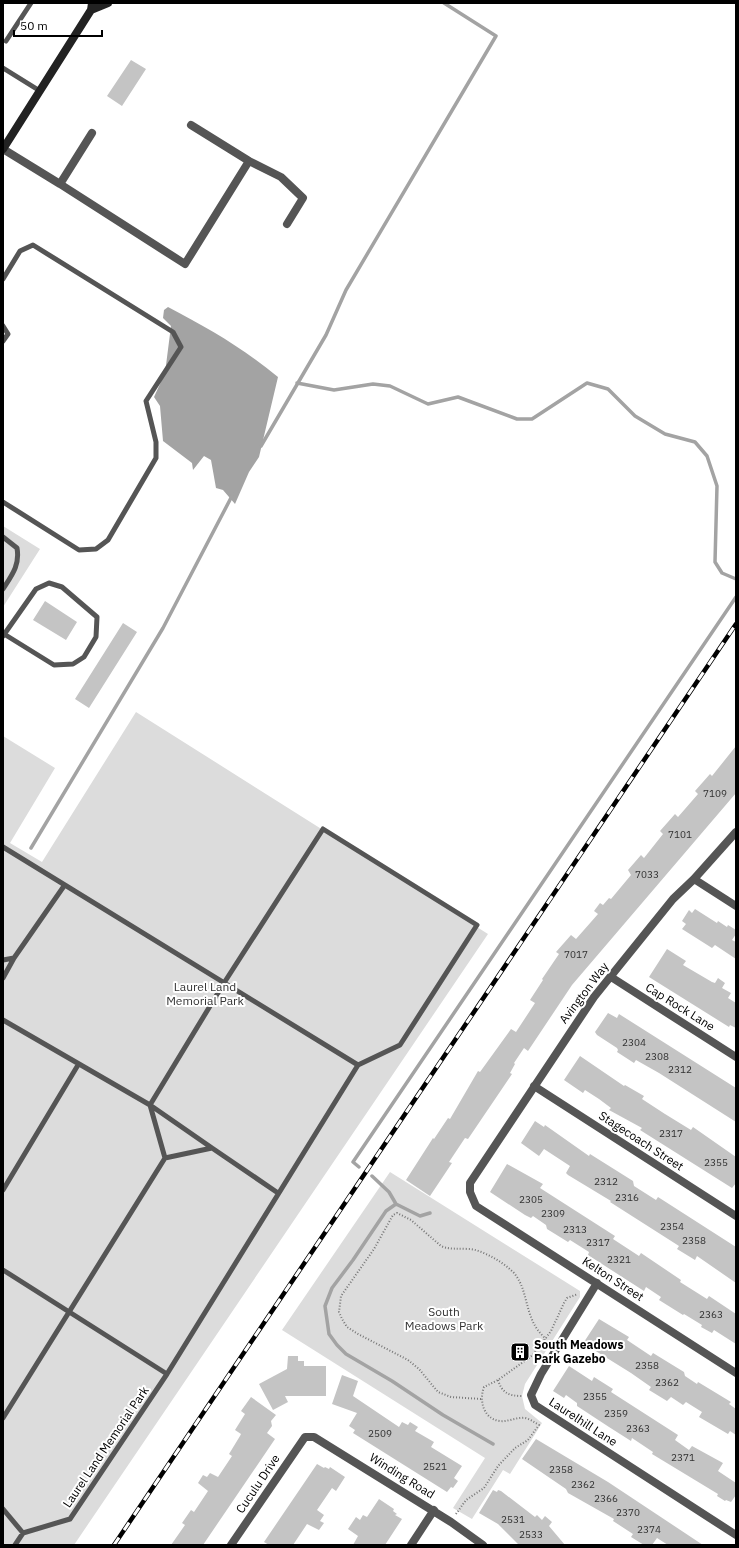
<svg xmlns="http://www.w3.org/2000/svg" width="739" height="1548" viewBox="0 0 739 1548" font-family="'IBM Plex Sans',sans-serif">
<rect width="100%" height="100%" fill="#fff"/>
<!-- green -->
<path fill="#dcdcdc" d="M3,526L40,549L3,607Z
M136,712L488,934L74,1545H3V736L55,768L10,843L42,862Z
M390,1172L580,1291V1297L525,1384L522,1396L525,1409L542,1423L510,1474L503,1470L472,1519L453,1508L485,1458L282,1330Z"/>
<!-- water -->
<path fill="#a3a3a3" d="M168,307C208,328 243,348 278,377L259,457L249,472L235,504L223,490L216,488L211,460L204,456L193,470L192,463L163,441L160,406L154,397L165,373L171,326L163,318L164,310Z"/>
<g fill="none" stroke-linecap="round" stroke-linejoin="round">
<!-- stream -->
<path stroke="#a3a3a3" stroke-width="3.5" d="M297,383L334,390L373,384L390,386L428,404L458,397L517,419H532L587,383L608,389L635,416L665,434L695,442L707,456L717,486L715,562L722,573L736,579
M261,446L326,335L346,290L496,36L444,3
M31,848L163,628L233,494
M359,1167L353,1162L736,597
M372,1176L389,1192L396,1204L420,1216L430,1213
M396,1204L386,1211L353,1260L332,1288L325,1306L329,1334L337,1345L346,1354L392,1381L443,1415L493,1444"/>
</g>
<!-- building -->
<path fill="#c4c4c4" d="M131,60L146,69L122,106L107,96Z
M45,601L77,622L66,640L33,620Z
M123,623L137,632L89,708L75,699Z
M736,746V793L572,985L528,1051L524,1048L514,1063L515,1064L510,1073L512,1074L468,1139L465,1138L449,1162L452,1163L430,1196L406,1180L433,1138L434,1139L448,1118L450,1119L478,1071L480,1072L511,1029L516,1032L535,1003L530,1000L543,980L542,979L559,954L556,952L571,935L576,939L598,914L594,911L600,903L603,905L609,898L611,899L631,875L628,870L641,855L644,858L663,834L660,831L675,814L678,817L698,794L695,791L710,774L712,776Z
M695,909L717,923L718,921L727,927L728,925L736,930V934L732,940L736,942V959L715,945L712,948L682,929L686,924L682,921L689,910L692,913Z
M667,949L686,961L683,965L712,982L715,983L718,978L725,983L722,988L731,993L728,998L736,1003V1028L730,1025L729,1027L649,977Z
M608,1013L617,1018L619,1014L736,1088V1122L659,1073L636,1060L634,1063L617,1052L618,1050L617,1048L597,1035L595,1032Z
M580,1056L624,1086L625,1085L644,1096L642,1099L665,1114L691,1130L693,1127L736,1157V1183L732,1188L640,1130L642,1128L609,1110L611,1108L599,1099L585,1090L583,1093L564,1080Z
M535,1121L544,1127L545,1125L589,1156L590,1154L633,1181L634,1186L656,1200L658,1197L736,1247V1283L697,1256L695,1260L677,1249L679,1246L610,1202L611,1201L568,1175L566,1173L570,1166L544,1149L539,1156L521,1143Z
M507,1164L543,1184L540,1188L615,1236L613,1239L639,1256L641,1253L681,1280L680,1282L707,1299L709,1296L736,1314V1344L714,1330L712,1333L701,1327L702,1325L684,1314L683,1315L659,1300L661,1297L646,1287L644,1291L588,1255L589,1252L570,1240L568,1242L547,1229L546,1225L533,1216L531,1218L525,1215L490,1192Z
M599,1319L629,1337L627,1340L651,1356L653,1353L684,1372L685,1376L697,1384L698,1382L731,1402L729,1404L736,1409V1435L730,1431L728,1434L699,1417L702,1412L686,1402L683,1405L671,1397L667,1401L649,1390L651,1387L631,1373L586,1345L584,1342Z
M517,1343L529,1348L524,1360L512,1355Z
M288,1356H298V1361H304V1366H326V1396H285L288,1402L273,1410L259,1384L287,1369Z
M569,1366L592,1381L594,1377L613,1389L611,1392L678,1435L675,1440L689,1450L692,1446L723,1463L718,1471L736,1483V1495L731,1502L726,1500L725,1501L717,1496L718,1494L652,1454L653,1452L632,1438L631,1441L609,1427L577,1406V1403L566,1395L564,1398L553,1391Z
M342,1375L358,1381L353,1396L399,1427L402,1422L408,1425L410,1422L418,1427L415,1431L434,1442L431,1447L462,1466L454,1478L458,1481L453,1488L451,1487L447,1492L353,1433L355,1430L349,1426L357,1413L332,1404Z
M251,1397L276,1415L271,1421L272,1426L267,1433L275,1439L203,1545H171L185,1525L182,1523L191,1510L194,1512L208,1491L198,1483L203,1475L207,1477L210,1473L218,1477L232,1456L229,1454L240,1436L241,1434L235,1430L245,1414L241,1411Z
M536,1439L608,1482L703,1545H668L657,1538L652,1545H644L631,1537L633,1534L613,1521L614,1519L568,1493L566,1489L522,1459Z
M317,1464L324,1468L325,1467L329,1469L330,1467L345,1477L336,1491L332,1488L317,1510L324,1515L320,1521L324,1523L319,1530L307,1524L293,1545H269L264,1542Z
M493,1490L497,1492L498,1490L501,1491L535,1517L537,1515L542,1520L545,1516L552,1522L549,1526L565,1545H519L498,1524L479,1513Z
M379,1499L394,1509L393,1511L397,1514L395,1515L402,1519L385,1545H353L358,1536L348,1529L356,1517L360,1520L363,1515L367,1517Z"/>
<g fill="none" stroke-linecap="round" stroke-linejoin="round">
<!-- path -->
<path stroke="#777" stroke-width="2" stroke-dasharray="1 2" stroke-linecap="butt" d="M498,1380C502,1393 509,1396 522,1396
M481,1399L451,1397L438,1392L419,1369L408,1360L358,1334L347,1327L342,1319L339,1312L341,1296L374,1249L393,1215L397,1213L411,1220L441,1246C450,1250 458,1248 468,1249C477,1249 486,1254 494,1258C501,1262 508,1267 514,1273C530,1292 523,1319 546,1339
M456,1514L466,1500L484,1488L498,1466L515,1448L528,1440L539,1425C534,1422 530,1419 525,1418C516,1417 508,1422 500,1421C483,1419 479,1400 484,1387L498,1380L533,1355L551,1331L564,1303L567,1298L578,1294"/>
<!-- lane -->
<path stroke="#555" stroke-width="5" d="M6,41L31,3
M3,68L40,91
M3,279L20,251L33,245L173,332L181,347L146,401L156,442V458L108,540L96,549L79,550L3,502
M3,326L8,334L3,341
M3,537L17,548C20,565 12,575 3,589
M3,636L36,589L49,583L62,587L97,617L96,637L84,657L73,664L54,665L4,634
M3,847L358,1065
M3,960L14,958L64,886
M3,978L14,958
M3,1020L150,1105L212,1148
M3,1190L78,1065
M3,1270L167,1374
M3,1418L165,1158L212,1148L278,1193
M3,1509L23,1533
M15,1545L23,1533L70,1519L167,1374L358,1065L400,1045L477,925L323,829L224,983L150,1105L165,1158"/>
<!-- street -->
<path stroke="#555" stroke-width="8" d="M191,125L249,161
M92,133L60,184L185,264L249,161L281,177L303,198L287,224
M3,149L60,184
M736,832L694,879L673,899L594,997L470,1183V1192L476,1206L736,1373
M694,879L736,906
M611,977L736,1057
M534,1086L736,1216
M597,1283L541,1374L531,1395L535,1405L736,1535
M231,1545L305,1437H314L451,1522L483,1545
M411,1545L434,1510"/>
<!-- secondary -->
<path stroke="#222" stroke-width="8" d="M91,10L108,3
M3,149L91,10L92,3"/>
<!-- rail casing -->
<g stroke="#000" stroke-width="4.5">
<path id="rail" d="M114,1545L736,624"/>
</g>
<!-- rail -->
<use href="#rail" stroke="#fff" stroke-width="3" stroke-dasharray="9" stroke-linecap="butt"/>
</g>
<!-- icons -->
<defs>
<g id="building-square" transform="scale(1)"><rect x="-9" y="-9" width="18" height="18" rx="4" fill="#000" stroke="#fff"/><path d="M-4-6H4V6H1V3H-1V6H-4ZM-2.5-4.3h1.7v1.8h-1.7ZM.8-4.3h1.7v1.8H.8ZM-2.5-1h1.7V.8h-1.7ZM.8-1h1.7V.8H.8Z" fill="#fff"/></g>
</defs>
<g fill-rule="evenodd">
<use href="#building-square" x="520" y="1352"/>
</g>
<g text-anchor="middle" stroke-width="4" stroke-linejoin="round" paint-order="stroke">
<!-- number labels -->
<g font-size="10" fill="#313131">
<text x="715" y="797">7109</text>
<text x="680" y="838">7101</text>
<text x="647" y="878">7033</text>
<text x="576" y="958">7017</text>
<text x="634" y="1046">2304</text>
<text x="657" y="1060">2308</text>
<text x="680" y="1073">2312</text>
<text x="671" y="1137">2317</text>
<text x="716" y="1166">2355</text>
<text x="606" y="1185">2312</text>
<text x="627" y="1201">2316</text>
<text x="531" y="1203">2305</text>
<text x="553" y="1217">2309</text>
<text x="672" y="1230">2354</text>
<text x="575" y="1233">2313</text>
<text x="694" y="1244">2358</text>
<text x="598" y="1246">2317</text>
<text x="619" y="1263">2321</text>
<text x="711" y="1318">2363</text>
<text x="647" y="1369">2358</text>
<text x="667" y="1386">2362</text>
<text x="595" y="1400">2355</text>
<text x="616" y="1417">2359</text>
<text x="638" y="1432">2363</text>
<text x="380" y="1437">2509</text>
<text x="683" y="1461">2371</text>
<text x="435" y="1470">2521</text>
<text x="561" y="1473">2358</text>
<text x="583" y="1488">2362</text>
<text x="606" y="1502">2366</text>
<text x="628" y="1516">2370</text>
<text x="513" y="1523">2531</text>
<text x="649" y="1533">2374</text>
<text x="531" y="1538">2533</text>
</g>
<!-- park labels -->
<g font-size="12" fill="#333" stroke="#fff">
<text x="205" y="991">Laurel Land<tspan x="205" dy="14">Memorial Park</tspan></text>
<text x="444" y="1316">South<tspan x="444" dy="14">Meadows Park</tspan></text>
</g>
<!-- street labels -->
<g font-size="12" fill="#000" stroke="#fff">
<text transform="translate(584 993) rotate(-53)" y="4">Avington Way</text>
<text transform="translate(680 1007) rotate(32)" y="4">Cap Rock Lane</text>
<text transform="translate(641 1141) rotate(33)" y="4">Stagecoach Street</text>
<text transform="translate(613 1279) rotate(33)" y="4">Kelton Street</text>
<text transform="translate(583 1422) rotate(33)" y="4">Laurelhill Lane</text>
<text transform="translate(106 1447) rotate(-56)" y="4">Laurel Land Memorial Park</text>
<text transform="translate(402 1476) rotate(32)" y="4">Winding Road</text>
<text transform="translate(258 1484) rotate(-56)" y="4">Cuculu Drive</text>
</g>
<!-- poi labels -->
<g font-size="12" font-weight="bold" fill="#000" stroke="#fff" text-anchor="start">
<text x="534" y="1349">South Meadows<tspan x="534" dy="14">Park Gazebo</tspan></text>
</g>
</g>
<!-- border -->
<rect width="739" height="1548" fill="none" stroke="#000000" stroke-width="8"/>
<!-- scale -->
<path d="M14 30v6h88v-6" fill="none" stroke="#000000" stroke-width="2"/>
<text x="20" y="30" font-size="12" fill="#000000" stroke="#ffffff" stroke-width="3" paint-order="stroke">50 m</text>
</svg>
